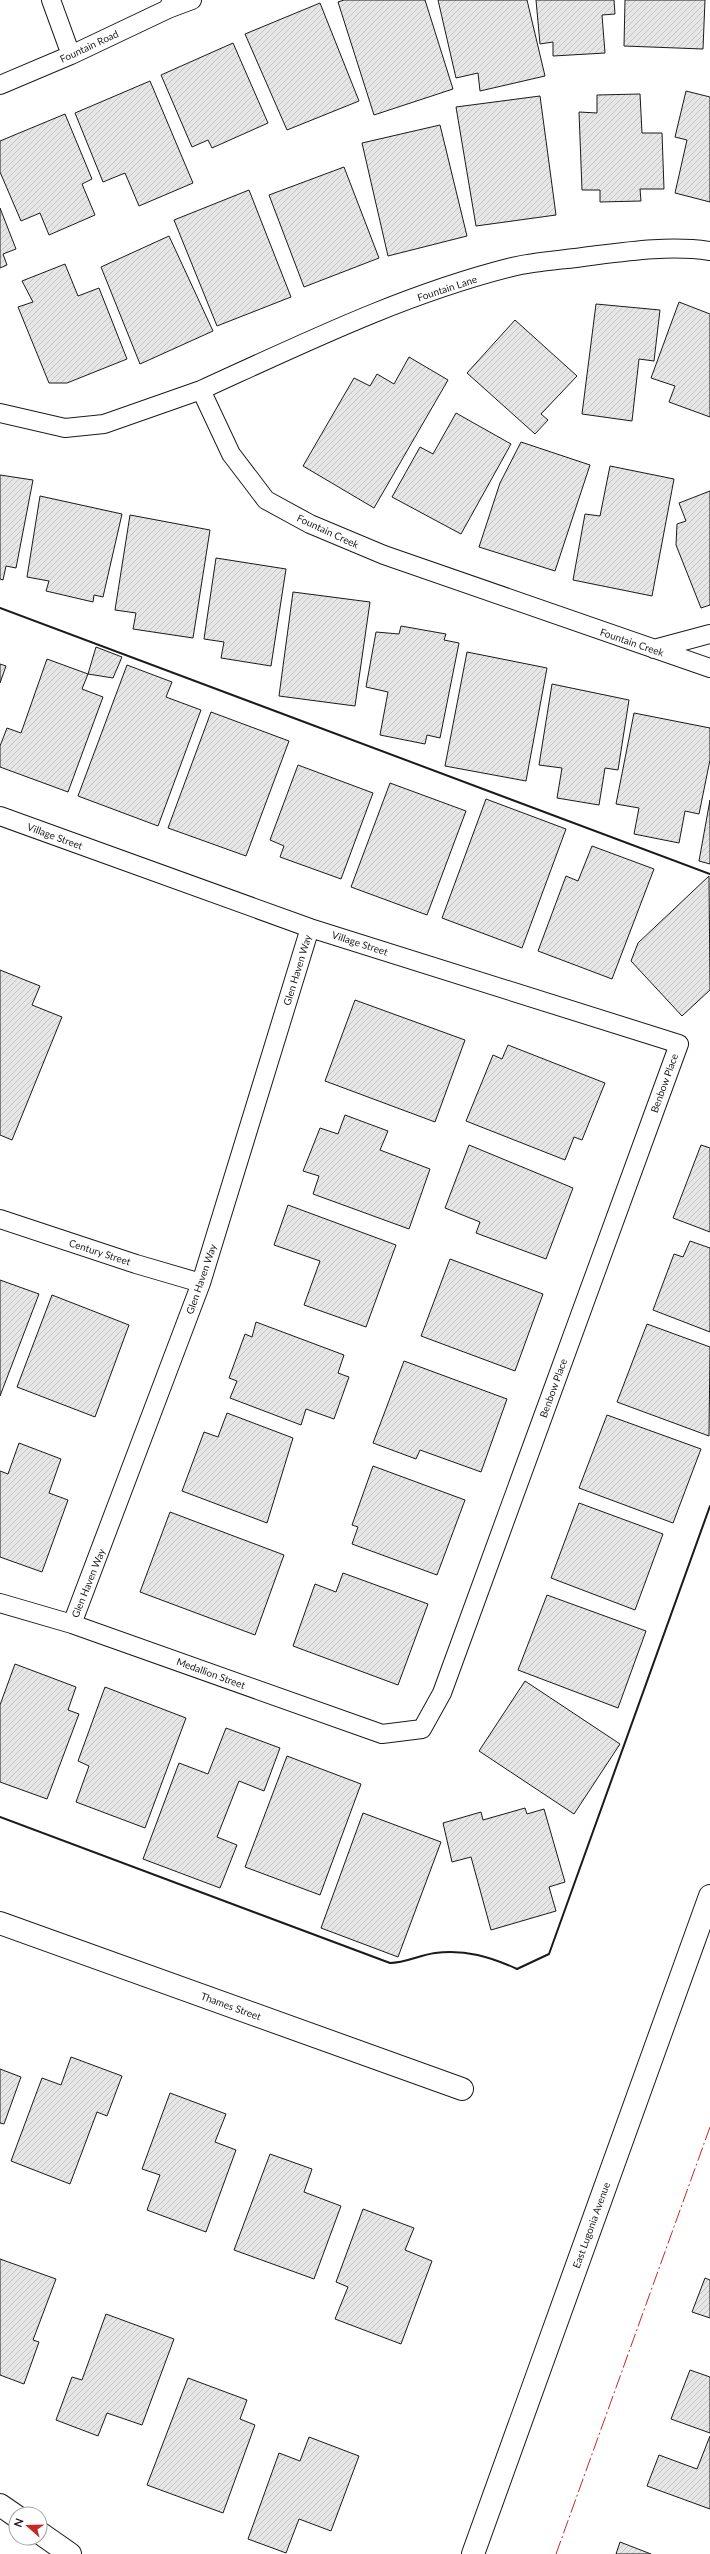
<svg xmlns="http://www.w3.org/2000/svg" width="710" height="2554" viewBox="0 0 710 2554" font-family="Lato,sans-serif">
<defs>
<pattern id="building-hatch" width="6" height="6" patternUnits="userSpaceOnUse"><rect width="6" height="6" fill="#e6e6e6"/><path d="M-1 1l2-2M0 6l6-6M5 7l2-2" fill="none" stroke="#c5c5c5"/></pattern>
</defs>
<rect width="100%" height="100%" fill="#fff"/>
<!-- building -->
<path fill="url(#building-hatch)" stroke="#1a1a1a" d="M344,0H425L453,89L374,115L338,2Z
M438,0H527L545,76L480,91L478,73L456,78Z
M536,0H614L615,14L602,15L605,53L553,56V42L540,44Z
M625,0H705L703,49L624,46Z
M320,3L359,101L287,130L245,34Z
M233,43L268,123L212,148L208,140L192,147L161,75Z
M150,81L193,183L139,206L125,173L103,182L75,113Z
M686,91L710,97V202L675,193L687,140L675,137Z
M640,94L642,133H662L664,189H640L641,201L600,202V190H582L579,112L597,113V95Z
M540,96L556,215L476,226L456,107Z
M65,114L92,179L82,184L95,215L49,235L40,213L21,221L0,172V141Z
M440,125L467,236L388,256L362,143Z
M344,167L379,258L304,287L269,195Z
M249,190L291,297L217,326L174,220Z
M0,208L16,249L3,254L7,265L0,268Z
M169,236L213,331L140,364L101,267Z
M65,264L78,296L99,288L127,359L67,383H49L18,307L33,302L22,281Z
M679,302L710,314V417L669,402L675,386L651,378Z
M596,304L660,310L654,361L639,359L632,421L582,414Z
M515,320L577,376L541,414L548,420L535,434L467,373Z
M409,357L448,380L374,508L303,466L354,378L370,386L377,374L394,384Z
M456,413L511,444L461,534L392,497L420,447L433,454Z
M521,442L590,465L555,571L479,547L500,483Z
M610,466L674,479L652,596L573,580L585,514L600,516Z
M0,475L33,480L16,568L6,566L3,580L0,579Z
M710,491V605L701,608L676,545L677,524L686,521L679,503Z
M40,496L122,514L103,597L94,595L93,602L46,591L49,581L27,577Z
M130,515L210,530L193,638L133,629L136,613L115,610Z
M216,558L286,569L271,666L221,658L224,642L204,639Z
M293,592L370,602L355,706L279,696Z
M401,626L446,634L444,640L459,643L440,738L427,735L425,744L380,735L388,692L366,687L376,632L399,634Z
M96,647L122,657L113,678L88,674Z
M467,652L547,668L526,781L445,766Z
M47,659L88,674L82,689L103,697L68,792L0,767V746L7,728L21,733Z
M0,664L6,666L0,683Z
M127,665L172,682L166,697L201,710L158,826L78,796Z
M552,684L629,700L618,770L605,768L599,805L557,798L562,768L539,765Z
M211,712L289,741L246,856L168,828Z
M634,713L710,728V760L699,814L685,811L679,843L634,834L639,808L616,804Z
M298,765L373,793L341,879L280,857L284,846L270,840Z
M390,783L466,811L427,915L351,887Z
M486,799L566,829L522,948L442,918Z
M710,800V864L699,861Z
M592,846L654,869L612,979L538,951L566,876L578,881Z
M709,876L710,990L682,1016L631,961L638,943Z
M0,970L40,986L32,1005L62,1017L12,1140L0,1135Z
M355,1000L465,1040L435,1122L325,1081Z
M508,1045L605,1083L582,1140L574,1137L565,1160L466,1121L493,1055L502,1059Z
M345,1115L388,1131L380,1150L430,1169L409,1229L313,1194L319,1176L303,1171L320,1128L338,1134Z
M469,1145L573,1188L546,1259L476,1233L480,1222L445,1208Z
M701,1145L710,1148V1232L673,1218Z
M288,1205L396,1245L366,1327L304,1305L320,1261L274,1245Z
M690,1241L710,1248V1332L653,1310L674,1254L683,1257Z
M450,1259L543,1294L515,1371L421,1336Z
M0,1280L39,1294L0,1396Z
M52,1295L129,1325L95,1417L17,1387Z
M256,1322L344,1355L338,1373L349,1377L334,1419L306,1409L301,1425L230,1398L237,1381L229,1378L245,1334L252,1337Z
M647,1324L710,1347L709,1436L617,1402Z
M404,1361L507,1399L481,1472L420,1450L416,1459L373,1443Z
M227,1413L293,1438L267,1523L182,1491L204,1432L218,1437Z
M607,1415L701,1449L673,1523L579,1488Z
M19,1443L61,1459L49,1493L68,1500L42,1572L0,1557V1471L8,1474Z
M373,1466L465,1500L437,1575L352,1544L358,1527L352,1525Z
M579,1503L663,1534L635,1610L551,1578Z
M170,1512L284,1555L255,1635L140,1592Z
M343,1573L428,1604L398,1685L293,1646L315,1584L336,1592Z
M547,1595L646,1631L618,1708L518,1670Z
M15,1664L76,1687L68,1710L79,1714L47,1799L0,1782V1705Z
M525,1681L620,1744L574,1814L479,1751Z
M105,1687L186,1718L145,1828L76,1802L89,1766L78,1761Z
M226,1728L280,1748L264,1791L239,1781L217,1837L237,1845L220,1888L143,1859L179,1763L208,1774Z
M287,1756L361,1784L320,1895L245,1867Z
M525,1808L527,1814L544,1809L565,1882L549,1887L556,1911L491,1930L471,1857L452,1862L443,1823L481,1812L483,1820Z
M363,1813L441,1842L398,1957L321,1928Z
M71,2057L122,2076L107,2116L97,2112L70,2184L11,2161L42,2078L61,2085Z
M0,2069L21,2077L4,2124L0,2123Z
M170,2093L226,2114L215,2142L236,2150L206,2232L147,2210L160,2175L142,2169Z
M270,2154L312,2169L304,2192L341,2206L314,2279L234,2250Z
M363,2209L414,2228L405,2250L432,2261L401,2344L335,2319L348,2287L336,2282Z
M0,2259L56,2279L33,2340L39,2342L24,2384L0,2375Z
M705,2278L710,2280V2318L692,2312Z
M106,2314L174,2339L142,2425L107,2413L98,2436L56,2420L72,2377L82,2380Z
M690,2370L710,2377V2433L671,2419Z
M188,2378L247,2400L240,2419L255,2425L223,2513L147,2485Z
M710,2436V2509L647,2486L659,2455L697,2469Z
M309,2437L359,2456L331,2531L299,2519L286,2553L248,2539L279,2453L300,2461Z
M620,2542L651,2554H616Z"/>
<g fill="none" stroke-linecap="round" stroke-linejoin="round">
<!-- lane casing -->
<g stroke="#1a1a1a" stroke-width="20">
<path id="lane" d="M51,0L71,55
M168,9L192,0
M0,85L71,55L168,9L172,0
M201,390C302,344 404,294 512,267C537,261 564,260 590,256C629,251 671,245 710,251
M0,413L65,428L104,424L201,390L231,454L266,500L310,524L384,555L710,668
M654,649L710,634
M0,816L310,928L679,1044L442,1693L422,1729L382,1734L72,1624L0,1603
M0,1219L136,1264L201,1283
M72,1624L201,1283L310,928"/>
</g>
<!-- street casing -->
<g stroke="#1a1a1a" stroke-width="24">
<path id="street" d="M0,1923L462,2089
M0,2505L16,2516
M40,2533L70,2554"/>
</g>
<!-- secondary casing -->
<g stroke="#1a1a1a" stroke-width="24">
<path id="secondary" d="M473,2554L710,1896"/>
</g>
<!-- lane -->
<use href="#lane" stroke="#fff" stroke-width="18"/>
<!-- street -->
<use href="#street" stroke="#fff" stroke-width="22"/>
<!-- secondary -->
<use href="#secondary" stroke="#fff" stroke-width="22"/>
<!-- wall -->
<path stroke="#1a1a1a" stroke-width="2" d="M0,608L710,874
M0,1817L390,1963C405,1963 420,1955 435,1953C465,1949 491,1957 517,1969L549,1954L710,1506"/>
<!-- power -->
<path stroke="#c62828" stroke-width="1" stroke-dasharray="14 3 2 3" stroke-linecap="butt" d="M556,2554L710,2127"/>
</g>
<g text-anchor="middle" stroke-width="3" stroke-linejoin="round" paint-order="stroke">
<!-- street labels -->
<g font-size="10" fill="#1a1a1a" stroke="#fff">
<text transform="translate(89 46) rotate(-25)" y="4">Fountain Road</text>
<text transform="translate(447 288) rotate(-18)" y="4">Fountain Lane</text>
<text transform="translate(328 531) rotate(25)" y="4">Fountain Creek</text>
<text transform="translate(632 642) rotate(19)" y="4">Fountain Creek</text>
<text transform="translate(55 836) rotate(20)" y="4">Village Street</text>
<text transform="translate(360 943) rotate(18)" y="4">Village Street</text>
<text transform="translate(297 970) rotate(-73)" y="4">Glen Haven Way</text>
<text transform="translate(664 1083) rotate(-70)" y="4">Benbow Place</text>
<text transform="translate(100 1252) rotate(18)" y="4">Century Street</text>
<text transform="translate(201 1279) rotate(-71)" y="4">Glen Haven Way</text>
<text transform="translate(553 1388) rotate(-70)" y="4">Benbow Place</text>
<text transform="translate(88 1583) rotate(-68)" y="4">Glen Haven Way</text>
<text transform="translate(211 1673) rotate(20)" y="4">Medallion Street</text>
<text transform="translate(231 2006) rotate(20)" y="4">Thames Street</text>
<text transform="translate(591 2225) rotate(-70)" y="4">East Lugonia Avenue</text>
</g>
</g>
<!-- north arrow -->
<g transform="translate(28 2526) rotate(290)"><circle r="19" fill="#ffffff" stroke="#a3a3a3"/>
<path d="M0-3L7 15L0 10L-7 15Z" fill="#c62828"/>
<text y="-6" font-size="11" font-weight="bold" text-anchor="middle" fill="#1a1a1a">N</text>
</g>
</svg>
